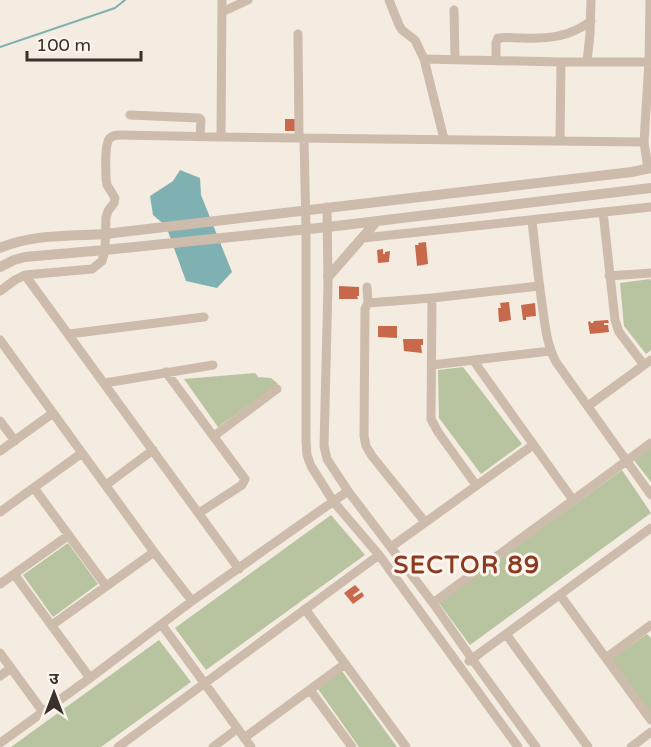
<svg xmlns="http://www.w3.org/2000/svg" width="651" height="747" viewBox="0 0 651 747" font-family="'Varela Round','Noto Sans Devanagari',sans-serif">
<rect width="100%" height="100%" fill="#f4ebe1"/>
<!-- green -->
<path fill="#b8c4a0" d="M650,279L651,281V350L646,354L624,326L620,283Z
M463,367L522,444L481,474L439,418L438,370Z
M255,373L258,377L271,378L278,384L218,427L184,379Z
M651,446V482L633,459Z
M622,470L651,513L470,645L439,603Z
M331,515L365,555L206,670L175,628Z
M68,543L98,584L53,617L23,575Z
M647,634L651,638V714L611,659Z
M159,640L191,682L101,747H11Z
M342,671L397,747H359L318,689Z"/>
<!-- water -->
<path fill="#7fb0b2" d="M180,170L200,178L201,195L232,272L217,288L186,281L166,226L153,215L150,196L173,181Z"/>
<g fill="none" stroke-linecap="round" stroke-linejoin="round">
<!-- stream -->
<path stroke="#7fb0b2" stroke-width="2" d="M0,47L115,8L125,0"/>
</g>
<!-- building -->
<path fill="#c8694b" d="M285,119H297V131H285Z
M426,242L428,264L417,266L415,245H419L418,243Z
M383,249V254H385V252L390,251L389,262L378,263L377,250Z
M339,286L359,287V296H357L358,299H339Z
M509,302L511,320L499,322L498,308H501L500,303Z
M535,303L536,316L526,317V320H523L521,305Z
M608,320L609,323H604V325H608L609,332L590,334L588,322L590,321L591,323H593L594,321Z
M378,326H397V338L378,337Z
M403,339H423V345H421L422,353L404,351Z
M355,585L360,590L353,595L354,597L362,592L364,596L353,604L344,593Z"/>
<g fill="none" stroke-linecap="round" stroke-linejoin="round">
<!-- minor -->
<path stroke="#cdbbac" stroke-width="9" d="M222,0L221,137L644,142L649,62L650,0
M389,0L399,25L402,30L415,40L424,59L444,139
M454,10L455,59
M222,12L248,0
M298,34L299,138
M424,59L561,62H649
M496,60V43L498,38C506,37 514,38 522,38C548,39 570,37 591,21
M587,62L590,34L591,0
M130,115L199,118L201,120L200,137
M304,138L306,229V441L307,455L311,466L333,501L379,555L518,747
M560,141L561,62
M644,142L648,169
M327,207L328,285L324,446L327,459L348,491L433,603L472,659L536,747
M603,212L615,320L619,332L644,365
M532,221C535,248 538,276 542,304C545,324 546,343 556,362L651,495
M363,238L651,207
M25,275L239,569
M609,276L651,273
M367,287L368,303L365,309L364,436L366,446L372,456L425,522
M0,291L15,280L25,275L92,269L102,261L105,250L106,217L108,211L114,203L115,198L107,185L106,179C106,170 104,144 110,138C113,135 116,135 120,135L221,137
M432,298L431,419L438,432L476,485
M368,303L432,298L539,286
M69,334L204,317
M0,340L154,552L192,601
M473,360L573,500
M432,365L550,351
M166,372L245,479L242,485L199,513
M105,383L213,365
M588,406L651,360
M0,421L15,441
M214,436L277,389
M0,451L53,413
M106,485L153,450
M34,488L106,586
M0,512L82,453
M391,547L533,445
M14,574L90,678
M0,584L69,535
M560,595L651,720
M433,603L651,443
M305,609L406,747
M52,625L154,552
M162,625L251,747
M506,634L588,747
M0,653L43,712
M606,658L651,625
M469,661L651,528
M0,676L11,668
M310,690L352,747
M244,738L345,664
M0,743L90,678L192,601L348,491
M118,747L379,555
M213,747L237,729
M631,747L651,732"/>
<!-- tertiary -->
<path stroke="#cdbbac" stroke-width="10" d="M0,248C32,234 70,236 105,234L632,172L651,168
M0,267L14,260L25,257L105,250L328,227L651,188
M328,277L376,222"/>
</g>
<g text-anchor="middle" stroke-width="6" stroke-linejoin="round" paint-order="stroke">
<!-- district labels -->
<g font-size="24" font-weight="bold" letter-spacing="1.5" fill="#8c3b22" stroke="#fbf5ee">
<text x="467" y="573">SECTOR 89</text>
</g>
</g>
<!-- north arrow -->
<g transform="translate(54 693)" stroke="#fbf5ee" stroke-width="4.5" paint-order="stroke">
<path d="M0-4.5L10 22L0 15L-10 22Z" fill="#3b302b"/>
<text y="-9" font-size="16" font-weight="bold" text-anchor="middle" fill="#3b302b">उ</text>
</g>
<!-- scale -->
<path d="M27 51v9h114v-9" fill="none" stroke="#3b302b" stroke-width="3"/>
<text x="36" y="51" font-size="18" fill="#3b302b" stroke="#fbf5ee" stroke-width="4.5" paint-order="stroke">100 m</text>
</svg>
